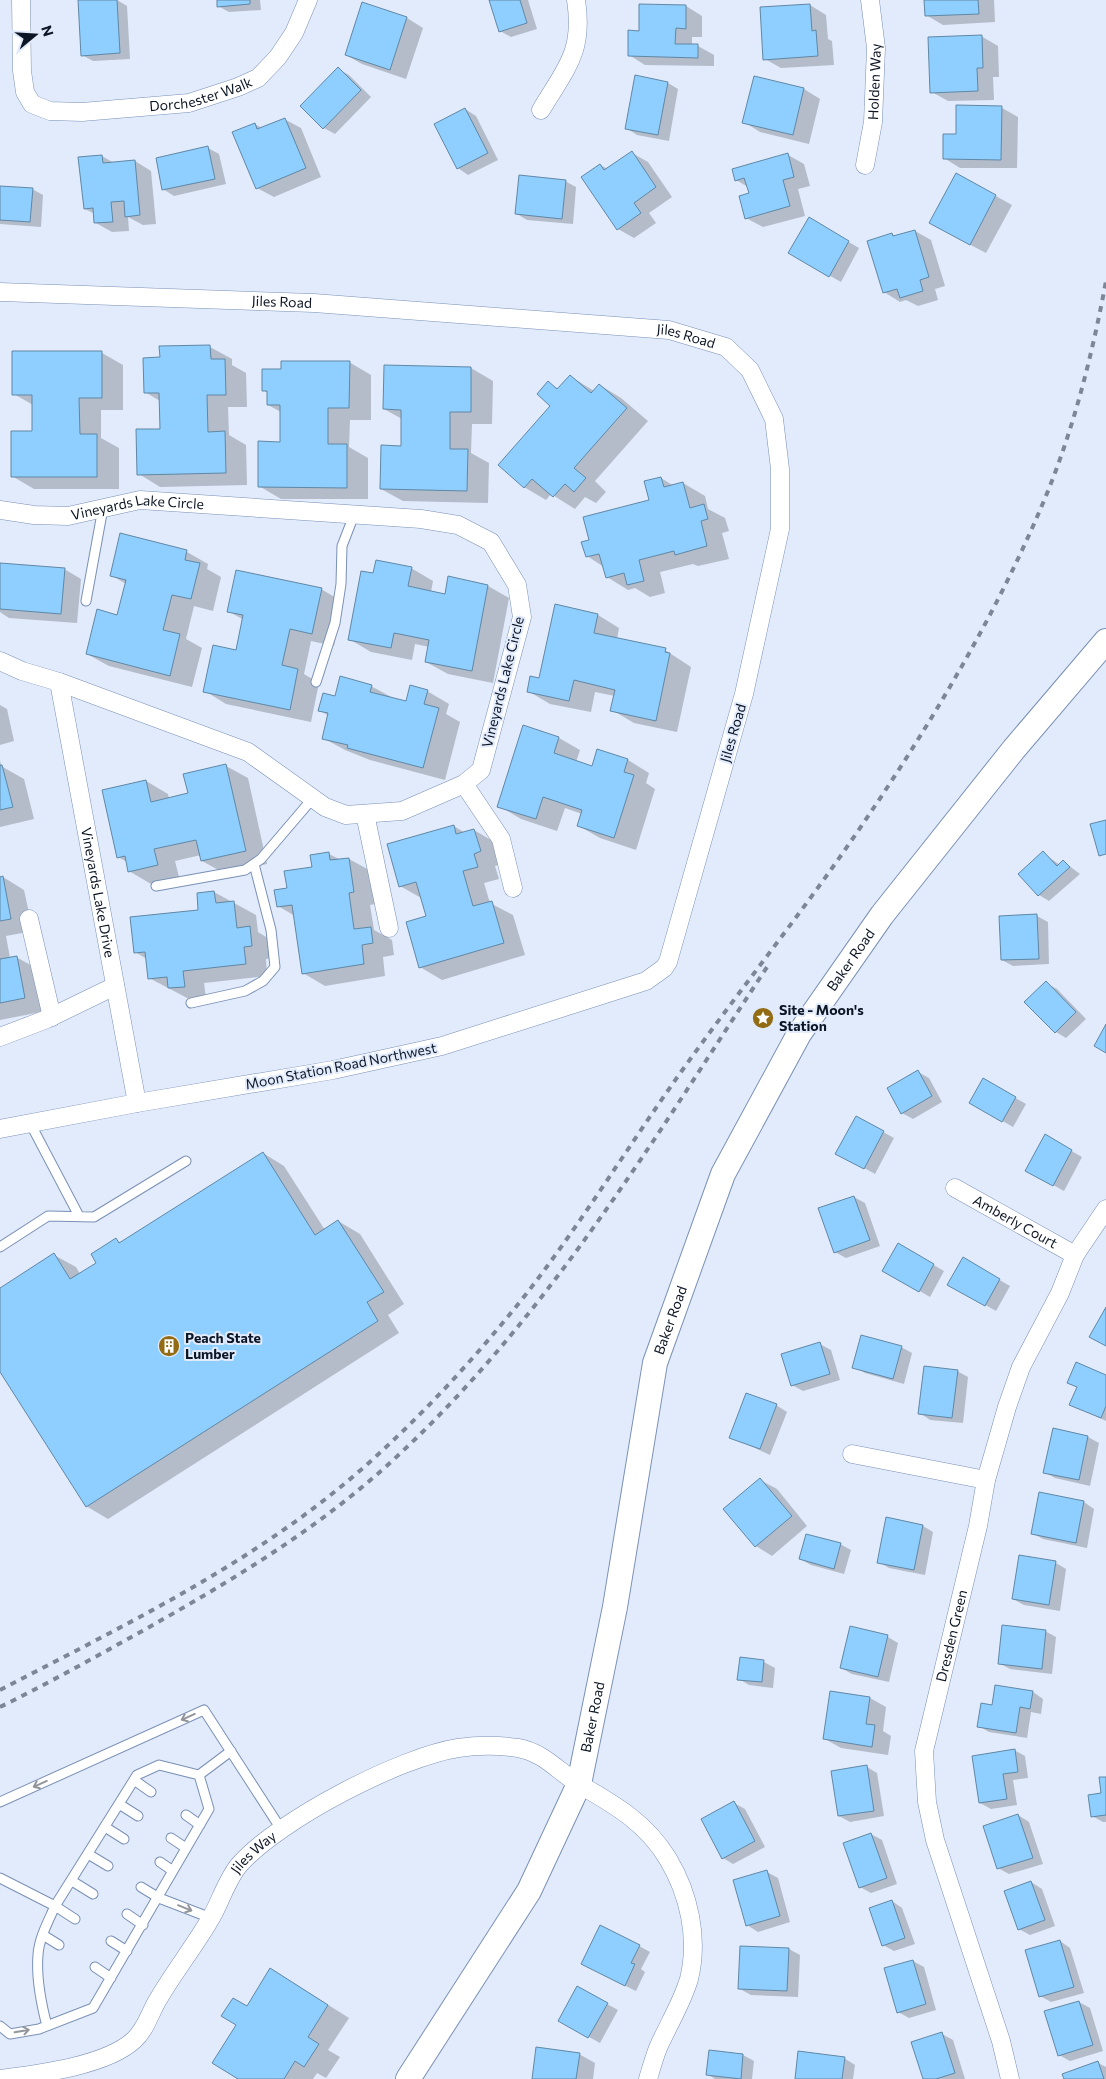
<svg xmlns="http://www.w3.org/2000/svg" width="1106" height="2079" viewBox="0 0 1106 2079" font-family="Commissioner,sans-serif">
<rect width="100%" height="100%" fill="#e1ebfc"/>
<!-- shadow -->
<path fill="#0003" d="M106,0H117L127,6L130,59L93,61L82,55Z
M218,0H260L261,10L229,12L218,6Z
M490,0H528L537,29L511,37L500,31Z
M926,0H994L995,22L943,25L926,15Z
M363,3L407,18L423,28L406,79L362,64L346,55Z
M810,5L826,15L828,39L832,41L834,65L781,68L765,59Z
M686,6L702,16V37H692V46H698L714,55V66L645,65L629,55L640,32Z
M981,36L998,46L999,77H993L994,100L948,101L932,92Z
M338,69L349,75L371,97L335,134L324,128Z
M668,83L678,89L669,141L637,135L626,128Z
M804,89L820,99L809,144L760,132L744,122Z
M957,107L1002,108L1018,117L1017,168H960L944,158L957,135Z
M465,109L476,116L498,160L468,175L458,168Z
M284,119L301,128L321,177L274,197L257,188L255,124L262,128Z
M208,148L219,154L226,184L174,196L163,189Z
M632,153L648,162L672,197L649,213L656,223L634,238L618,229L600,165L608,169Z
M788,155L804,164L810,186L798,189L805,216L763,227L746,218L750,194L748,187L736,180Z
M102,156L114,163L135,161L151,171L156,224L143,225L128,217L129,231L112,232L96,223L95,214L85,209Z
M956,174L1012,205L986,253L946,232Z
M565,181L576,187L573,224L527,220L517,214Z
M0,187L32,189L43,195L41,227L0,224Z
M809,219L859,248L841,282L790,253Z
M915,231L931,240L945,286L935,289L938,300L918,306L906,300L900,302L884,292L892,234L896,237Z
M210,347L232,359V365L246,373L247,407H228L229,435L246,445L247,485L160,487L139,474L161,430L160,401L145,392L161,359V348Z
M102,353L123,365V410H101V438L119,448V489H34L12,476L33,433V405L14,394Z
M349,362L371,375V420H350L349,447L368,458V499H281L259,486L281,443V412L268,405V393L263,390L282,370Z
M385,366L471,368L493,381L492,424H472L471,453L489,463L488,503L403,501L381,489L402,447V419L384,409Z
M570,376L594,391L600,385L621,398L648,421L595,481L606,492L596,503L585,497L575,509L551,494L546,500L524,487L552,406L548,383L559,389Z
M661,478L674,486L683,483L705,496L708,509L725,518L729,531L722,533L729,559L698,566L693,564L660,572L665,593L650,597L635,588L628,590L607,577L604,567L587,556L591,541L651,501Z
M121,535L187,552L208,564L207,569L221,577L213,611L194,606L186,639L202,648L192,687L109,666L87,654L118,616L126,584L111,575Z
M0,564L64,569L81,579L77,623L9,618L0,612Z
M411,568L433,581L431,592L446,595L488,586L509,598L493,683L448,674L426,662L429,647L415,644L412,660L371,652L349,639L374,574Z
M321,589L343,602L334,646L311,641L304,674L319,683L311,722L226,704L205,691L237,652L244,620L228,611Z
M598,615L619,628L617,639L665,650L691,667L677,732L634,723L612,710L615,696L595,692L591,712L550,704L528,691Z
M371,686L393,698L406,703L427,691L449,704L446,714L460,722L445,780L370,760L345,750L323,738L329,716L319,710L336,698Z
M0,705L7,709L14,741L0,745Z
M559,738L580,750L576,762L593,767L628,760L649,773L646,783L655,789L636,850L600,838L579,826L582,814L565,808L557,831L521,819L499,806Z
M0,760L1,766L24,779L34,819L0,827Z
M226,766L248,778L267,864L224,873L202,861L201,855L175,861L179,877L151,884L129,871L127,862L118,857L146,781L168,794L169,799L189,794Z
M454,826L465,833L474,830L496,843L502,864L495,866L499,879L484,883L490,903L513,915L525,955L442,980L420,967L428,917L423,899L400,886Z
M1043,853L1060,865L1064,862L1080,874L1049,901L1039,895Z
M329,854L341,860L349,859L371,871L375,904L370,905L374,930L392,940L394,955L383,957L385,976L325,986L303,973L295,916L278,906L288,889Z
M3,877L24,890L33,931L6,936L10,958L16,957L38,969L46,1011L0,1020V878Z
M214,892L256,915L258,932L271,940L273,958L266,959L267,976L204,983L206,999L191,1000L149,978L147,959L135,952L200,911Z
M1037,916L1048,922L1049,964L1013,966L1002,960Z
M1046,983L1057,989L1086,1019L1066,1038L1056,1032Z
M918,1072L929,1078L942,1102L913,1119L902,1113Z
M984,1080L1026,1104L1013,1127L971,1103Z
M856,1117L894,1138L875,1174L837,1153Z
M1045,1136L1082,1157L1064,1191L1026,1170Z
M263,1153L284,1166L325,1230L338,1221L360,1234L404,1304L388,1315L399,1333L108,1519L86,1506L0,1370V1289L54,1255L76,1267L80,1274L98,1263L116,1240L122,1243Z
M854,1197L865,1203L880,1246L846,1258L835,1252Z
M899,1245L944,1271L930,1297L884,1270Z
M963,1259L1010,1286L996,1311L949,1284Z
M820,1344L831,1350L840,1380L803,1391L792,1385Z
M901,1347L912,1353L904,1384L865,1373L854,1367Z
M957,1371L968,1377L963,1423L930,1420L920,1413Z
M1106,1376V1421L1070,1404L1078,1387L1069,1382Z
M776,1405L787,1412L770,1455L731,1437Z
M1054,1429L1088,1437L1099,1443L1090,1486L1055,1478L1044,1472Z
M760,1480L777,1489L807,1526L772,1556L756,1546Z
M1084,1502L1094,1509L1087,1548L1043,1539L1032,1533Z
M923,1526L933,1532L925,1575L889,1568L879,1562Z
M840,1544L851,1550L844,1574L811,1565L800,1559Z
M1056,1563L1066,1569L1060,1611L1024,1605L1013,1599Z
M851,1628L888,1637L898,1643L889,1682L852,1674L841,1668Z
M1045,1631L1056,1637L1052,1674L1010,1669L999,1663Z
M741,1659L764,1662L775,1668L773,1688L749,1685L739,1679Z
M1033,1692L1043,1699L1041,1714L1031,1712L1027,1738L989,1732L979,1726Z
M870,1698L886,1707L883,1731L891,1736L888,1755L841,1748L825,1739Z
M1014,1750L1025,1756L1028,1778L1013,1780L1017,1805L991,1809L980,1803Z
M867,1767L877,1773L884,1816L850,1822L839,1816Z
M1106,1778V1822H1103L1092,1816L1102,1794Z
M734,1803L745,1809L765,1847L733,1864L723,1858Z
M1018,1815L1029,1822L1043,1864L1009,1874L998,1868Z
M871,1834L882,1840L897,1884L871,1893L860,1887Z
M767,1872L778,1878L790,1922L758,1932L747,1925Z
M1031,1882L1042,1889L1055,1926L1030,1935L1019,1929Z
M892,1901L902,1908L915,1944L894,1951L883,1945Z
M1060,1941L1070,1948L1084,1993L1051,2002L1040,1996Z
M639,1946L650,1952L641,1969L645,1972L636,1991L593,1970Z
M742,1947L789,1949L800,1955L798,1997L751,1995L740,1989Z
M913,1961L924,1967L936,2010L909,2018L898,2012Z
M292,1982L349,2018L328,2050L340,2057L326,2078L317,2073L313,2079H241L247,2008Z
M578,1988L618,2010L600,2043L560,2021Z
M1079,2002L1090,2008L1103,2051L1070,2061L1059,2055Z
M942,2034L953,2040L965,2079H924Z
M579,2054L595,2063L593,2079H533Z
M743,2055L754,2061L752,2079H715L707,2074Z
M844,2058L855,2065L853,2079H796Z
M1098,2063L1106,2067V2079H1065Z"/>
<!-- building -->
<path fill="#8ecfff" stroke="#6087a5" d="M78,0H117L120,53L81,56Z
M217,0H250V4L217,7Z
M489,0H520L527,23L499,32Z
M924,0H978L979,14L925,16Z
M362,2L407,17L390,70L345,55Z
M639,4L686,5V29L676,28L675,44H698V58L628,56V30L639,31Z
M810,4L812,31L816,30L818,56L763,60L760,7Z
M982,35L983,68H977L978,91L930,93L928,37Z
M338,67L361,90L323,129L300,106Z
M635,75L668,82L658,135L625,129Z
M754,76L804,88L793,135L742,123Z
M956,105L1002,106L1001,160L943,159V134H956Z
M465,108L488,153L457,169L434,124Z
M285,118L306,168L256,189L232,132L255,123L257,129Z
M208,146L215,179L162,190L156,158Z
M632,151L656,187L634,203L641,213L617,230L581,177L600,164L604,170Z
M788,153L794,177L783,180L790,206L745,219L739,196L749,193L744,178L735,181L732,169Z
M102,155L103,163L135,160L140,215L125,217L124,201L111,202L113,222L94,223L93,208L84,209L78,157Z
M956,173L996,195L970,245L929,223Z
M519,175L566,180L562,219L515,214Z
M0,186L33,188L30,222L0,220Z
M809,217L849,241L829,277L788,253Z
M915,230L929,277L920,280L923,291L900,298L897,289L883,293L867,241L892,233L893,236Z
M210,345L211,359H225L226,395H207L208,432L225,431L226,473L137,475L136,429H160L159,393H144L143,358L160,357L159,346Z
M12,351H102V398H79L80,434H97V477H11V431H32V395H12Z
M281,361H350L349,408H328V444H347V488L258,487V441L280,442V405H267V391H262V369H281Z
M384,365L471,367V412H450V449H468L467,491L380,489L381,445L401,446V410L383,409Z
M570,375L591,393L599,384L627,408L574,468L586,478L574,492L565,484L553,497L532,479L524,488L498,465L550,406L537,394L548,381L557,389Z
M661,477L664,487L683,482L690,508L704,504L708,519L701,521L707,546L675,555L674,551L639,560L644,581L627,585L624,573L606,578L599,554L586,557L581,542L589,540L583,517L649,500L644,481Z
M120,533L187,550L185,560L200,563L191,599L172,595L163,630L180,634L170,676L86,654L97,609L117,615L126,580L110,576Z
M376,560L412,567L408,586L445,594L448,576L488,585L472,671L425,662L429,640L394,633L391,648L348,640L361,571L373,573Z
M0,563L65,568L61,614L0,609Z
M236,570L322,588L312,634L290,629L282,665L298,669L290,710L203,692L213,645L236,650L243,615L227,612Z
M555,604L598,614L594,633L666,648L665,652L670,653L656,721L610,711L615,690L574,680L569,701L527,692L530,676L539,678Z
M340,676L372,685L370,692L406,701L410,685L428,690L424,704L439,708L423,768L347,748L348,745L322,739L328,713L318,711L323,693L335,696Z
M523,725L559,737L554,753L592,766L597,749L628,759L624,772L634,775L614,838L577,826L582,810L543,797L536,819L497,807Z
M226,764L246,851L201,861L196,840L154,849L158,865L128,872L125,856L117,858L102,790L146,780L151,802L188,793L183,774Z
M0,765H2L13,807L0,810Z
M1106,820V854L1099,856L1090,824Z
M454,825L456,834L474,829L481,851L474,854L478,867L463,871L473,906L492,901L504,943L419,968L406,922L426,916L416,882L399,887L387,844Z
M1043,851L1057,866L1063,860L1070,867L1038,896L1018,874Z
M329,852L330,860L349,858L354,892L349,893L354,929L371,927L373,943L362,945L364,964L302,974L292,905L277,907L274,890L287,888L284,871L312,867L310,855Z
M3,876L11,919L0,921V877Z
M214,891L216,903L234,901L237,928L250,926L252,946L244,947L246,964L183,971L185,987L168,988L167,977L148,979L145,952L134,953L130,917L198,910L197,893Z
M1037,914L1039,959L1001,960L999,916Z
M17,956L25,998L0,1003V959Z
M1046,981L1076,1012L1055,1033L1024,1002Z
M1106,1024V1053L1094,1046Z
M918,1070L932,1096L901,1114L887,1088Z
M983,1078L1016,1097L1002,1122L969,1103Z
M856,1116L884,1131L864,1169L835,1154Z
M1045,1134L1072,1150L1053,1186L1025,1171Z
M263,1152L315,1235L338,1220L384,1292L367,1302L378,1321L86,1507L0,1372V1288L54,1253L70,1279L96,1263L91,1254L116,1238L119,1243Z
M854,1196L870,1240L834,1253L818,1208Z
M898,1243L934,1264L919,1292L882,1271Z
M963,1257L1000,1279L985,1306L947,1285Z
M1106,1307V1346L1089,1337Z
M861,1335L902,1346L893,1379L852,1368Z
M820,1342L830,1374L791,1386L781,1354Z
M1076,1362L1106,1375V1406L1101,1418L1069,1405L1077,1387L1067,1383Z
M924,1366L958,1370L952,1418L918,1414Z
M746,1393L777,1404L760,1449L729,1438Z
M1053,1428L1088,1436L1079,1480L1043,1473Z
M760,1478L792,1516L755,1547L723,1509Z
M1039,1492L1084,1501L1076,1543L1031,1534Z
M886,1517L923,1525L914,1570L877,1563Z
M806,1534L841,1543L834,1569L799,1559Z
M1019,1555L1056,1561L1049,1605L1012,1599Z
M1002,1625L1046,1630L1042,1669L998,1664Z
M850,1626L888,1635L878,1677L840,1668Z
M740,1657L764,1660L762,1682L737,1680Z
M995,1685L1033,1691L1030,1709L1020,1707L1016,1733L977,1727L981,1703L992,1705Z
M830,1691L870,1697L866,1724L875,1725L872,1747L823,1739Z
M1015,1749L1018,1772L1003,1774L1007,1799L979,1803L972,1756Z
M867,1765L874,1811L838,1816L831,1771Z
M1099,1777H1106V1815L1091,1817L1088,1795L1101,1793Z
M734,1801L755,1841L722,1859L701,1819Z
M1018,1814L1033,1858L997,1869L983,1826Z
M871,1833L887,1878L859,1888L843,1843Z
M767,1870L780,1916L746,1926L733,1880Z
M1031,1881L1045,1920L1018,1930L1004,1891Z
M892,1900L905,1938L882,1946L869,1908Z
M600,1925L640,1945L631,1963L635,1964L625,1986L581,1964Z
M1060,1940L1074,1987L1039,1997L1025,1950Z
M740,1946L789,1948L787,1991L738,1989Z
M913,1960L926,2004L897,2013L884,1968Z
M270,1968L328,2005L308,2037L319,2044L304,2067L295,2061L284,2079H238L212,2063L236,2025L221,2016L233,1998L247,2006Z
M577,1986L608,2003L588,2038L558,2021Z
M1079,2001L1093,2045L1058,2056L1044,2011Z
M942,2032L955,2073L936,2079H923L911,2042Z
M536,2047L580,2053L576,2079H532Z
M709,2050L743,2054L741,2079L706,2075Z
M798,2051L845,2057L842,2079H795Z
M1098,2061L1104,2079H1064L1062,2074Z"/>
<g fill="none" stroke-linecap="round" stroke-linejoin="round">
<!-- lane casing -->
<g stroke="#7a90b6" stroke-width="11">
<path id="lane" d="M86,601L103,508
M316,682L335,623L341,584L342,546L354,515
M156,886L245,870L261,859L313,798
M191,1003L245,991L263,981L275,967L271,930L254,864
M30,1123L79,1216
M0,1247L48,1216L94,1217L186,1161
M199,1775L231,1751
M134,1780L151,1792
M0,1802L204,1710L281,1829
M119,1804L138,1816
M186,1815L200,1825
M105,1827L124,1839
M171,1838L186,1848
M88,1854L108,1866
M160,1862L173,1871
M0,1878L55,1906C48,1922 39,1938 38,1955C36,1978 41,2003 47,2026
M72,1881L93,1894
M141,1887L159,1898L211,1918
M127,1914L143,1925
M75,1919L55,1906L137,1775L159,1765L199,1775
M43,1935L59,1945
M111,1941L127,1951
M95,1967L111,1978
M0,2026L10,2034L39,2029L93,2008L209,1809L199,1775"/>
</g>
<!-- street casing -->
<g stroke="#7a90b6" stroke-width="19">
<g id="street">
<path id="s1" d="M21,0L22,71L25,92L32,104L50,111L82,112L189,103L238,87L258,78L278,57L294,33L308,0"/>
<path d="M541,110C566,68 584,52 576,0"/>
<path id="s2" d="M865,165L873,122L876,48L870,0"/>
<path id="s3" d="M0,292L314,303L669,330L726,347L750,370L774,419L780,469V529L744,694L668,962L664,968L646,981L442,1046L333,1070L137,1103L0,1129"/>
<path id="s4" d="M0,510L34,515L68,516L140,500L421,519L458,525L491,542L517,585L522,617L481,770L464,784L402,811L346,815L325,807L248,752L59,682L22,671L0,661"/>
<path id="s5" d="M59,682L137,1103"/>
<path d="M464,784L501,839L513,888"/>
<path d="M365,814L389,928"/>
<path d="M29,919L52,1017"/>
<path d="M0,1037L47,1019L115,986"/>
<path id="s6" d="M955,1188L1075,1255"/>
<path d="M852,1454L986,1480"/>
<path id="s7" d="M0,2079C38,2074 106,2066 134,2040C145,2030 149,2016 156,2003C173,1973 195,1946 212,1916C221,1900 228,1877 240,1864C279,1820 400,1757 458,1748C477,1745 499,1745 518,1748C546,1753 560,1774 582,1786C617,1806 647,1824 668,1859C689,1894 699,1938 689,1979C682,2003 668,2025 658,2048C654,2058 651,2069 648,2079"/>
<path id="s8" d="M1010,2079L1001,2041L935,1840L927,1802L924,1751L978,1526L986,1480L1007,1407L1021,1367L1060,1293L1075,1255L1106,1209"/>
</g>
</g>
<!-- secondary casing -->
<g stroke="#7a90b6" stroke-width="26">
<g id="secondary">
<path id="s9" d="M408,2079L529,1891L579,1784L615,1607L655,1363L723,1174L799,1034L882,915L1014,749L1106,641"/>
</g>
</g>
<!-- lane -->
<use href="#lane" stroke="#fff" stroke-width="9"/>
<!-- street -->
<use href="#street" stroke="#fff" stroke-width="18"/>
<!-- secondary -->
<use href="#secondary" stroke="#fff" stroke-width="24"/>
<!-- rail -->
<path stroke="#7d8696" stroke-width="4" stroke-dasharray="6 6" stroke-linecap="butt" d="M0,1690C125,1625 256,1562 363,1468C423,1415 477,1356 527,1293C582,1222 629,1145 681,1072C731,1002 785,934 835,864C914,752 990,629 1043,503C1073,432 1092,356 1106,281
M0,1707C49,1683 97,1656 144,1630C231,1581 318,1529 392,1461C545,1321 654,1139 767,967"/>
</g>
<!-- one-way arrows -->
<defs><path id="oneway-shaft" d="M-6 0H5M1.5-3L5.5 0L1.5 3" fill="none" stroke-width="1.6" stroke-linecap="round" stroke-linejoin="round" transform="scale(1.25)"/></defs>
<g stroke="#92969c">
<use href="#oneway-shaft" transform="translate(188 1717) rotate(156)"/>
<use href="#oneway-shaft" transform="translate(40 1784) rotate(156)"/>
<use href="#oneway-shaft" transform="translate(185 1908) rotate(22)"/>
<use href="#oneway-shaft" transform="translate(22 2031) rotate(-10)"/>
</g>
<!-- icons -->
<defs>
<g id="sight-disc" transform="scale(1.125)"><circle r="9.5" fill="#926b13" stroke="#e1ebfc"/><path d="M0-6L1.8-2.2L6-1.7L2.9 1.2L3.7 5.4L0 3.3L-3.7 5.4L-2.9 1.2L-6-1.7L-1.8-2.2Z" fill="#fff"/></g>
<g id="building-disc" transform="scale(1.125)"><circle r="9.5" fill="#926b13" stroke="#e1ebfc"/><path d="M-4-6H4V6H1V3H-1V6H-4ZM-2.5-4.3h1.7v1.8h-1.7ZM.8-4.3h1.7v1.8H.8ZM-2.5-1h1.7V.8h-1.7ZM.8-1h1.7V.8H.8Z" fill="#fff"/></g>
</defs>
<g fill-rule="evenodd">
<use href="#sight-disc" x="763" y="1018"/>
<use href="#building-disc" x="169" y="1346"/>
</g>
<g text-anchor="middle" stroke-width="4" stroke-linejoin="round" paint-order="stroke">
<!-- street labels -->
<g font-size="14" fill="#0d1624" stroke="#e1ebfc">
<text dy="5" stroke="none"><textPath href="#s2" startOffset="84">Holden Way</textPath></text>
<text dy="5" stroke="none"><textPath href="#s1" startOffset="278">Dorchester Walk</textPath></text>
<text dy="5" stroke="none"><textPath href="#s3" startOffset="282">Jiles Road</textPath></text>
<text dy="5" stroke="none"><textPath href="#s3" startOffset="688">Jiles Road</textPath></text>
<text dy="5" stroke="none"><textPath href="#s4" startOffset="139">Vineyards Lake Circle</textPath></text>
<text transform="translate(503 682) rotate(-76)" y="5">Vineyards Lake Circle</text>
<text transform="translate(733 733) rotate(-74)" y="5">Jiles Road</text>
<text dy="5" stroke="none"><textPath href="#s5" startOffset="214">Vineyards Lake Drive</textPath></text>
<text dy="5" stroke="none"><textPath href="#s9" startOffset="1220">Baker Road</textPath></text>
<text transform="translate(341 1066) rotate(-11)" y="5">Moon Station Road Northwest</text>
<text dy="5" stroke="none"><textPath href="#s6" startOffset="69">Amberly Court</textPath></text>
<text dy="5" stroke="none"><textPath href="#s9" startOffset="815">Baker Road</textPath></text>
<text dy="5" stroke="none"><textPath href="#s8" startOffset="459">Dresden Green</textPath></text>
<text dy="5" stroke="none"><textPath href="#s9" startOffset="410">Baker Road</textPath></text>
<text dy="5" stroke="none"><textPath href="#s7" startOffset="365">Jiles Way</textPath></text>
</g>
<!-- poi labels -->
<g font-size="14" font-weight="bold" fill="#0d1624" stroke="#e1ebfc" text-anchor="start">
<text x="779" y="1015">Site - Moon's<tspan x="779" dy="16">Station</tspan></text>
<text x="185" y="1343">Peach State<tspan x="185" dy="16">Lumber</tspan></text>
</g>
</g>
<!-- north arrow -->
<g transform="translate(35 35) rotate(72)" stroke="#e1ebfc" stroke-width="4" paint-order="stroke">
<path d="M0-4L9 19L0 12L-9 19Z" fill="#0d1624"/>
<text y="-8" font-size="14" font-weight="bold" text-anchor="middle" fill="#0d1624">N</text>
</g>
</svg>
